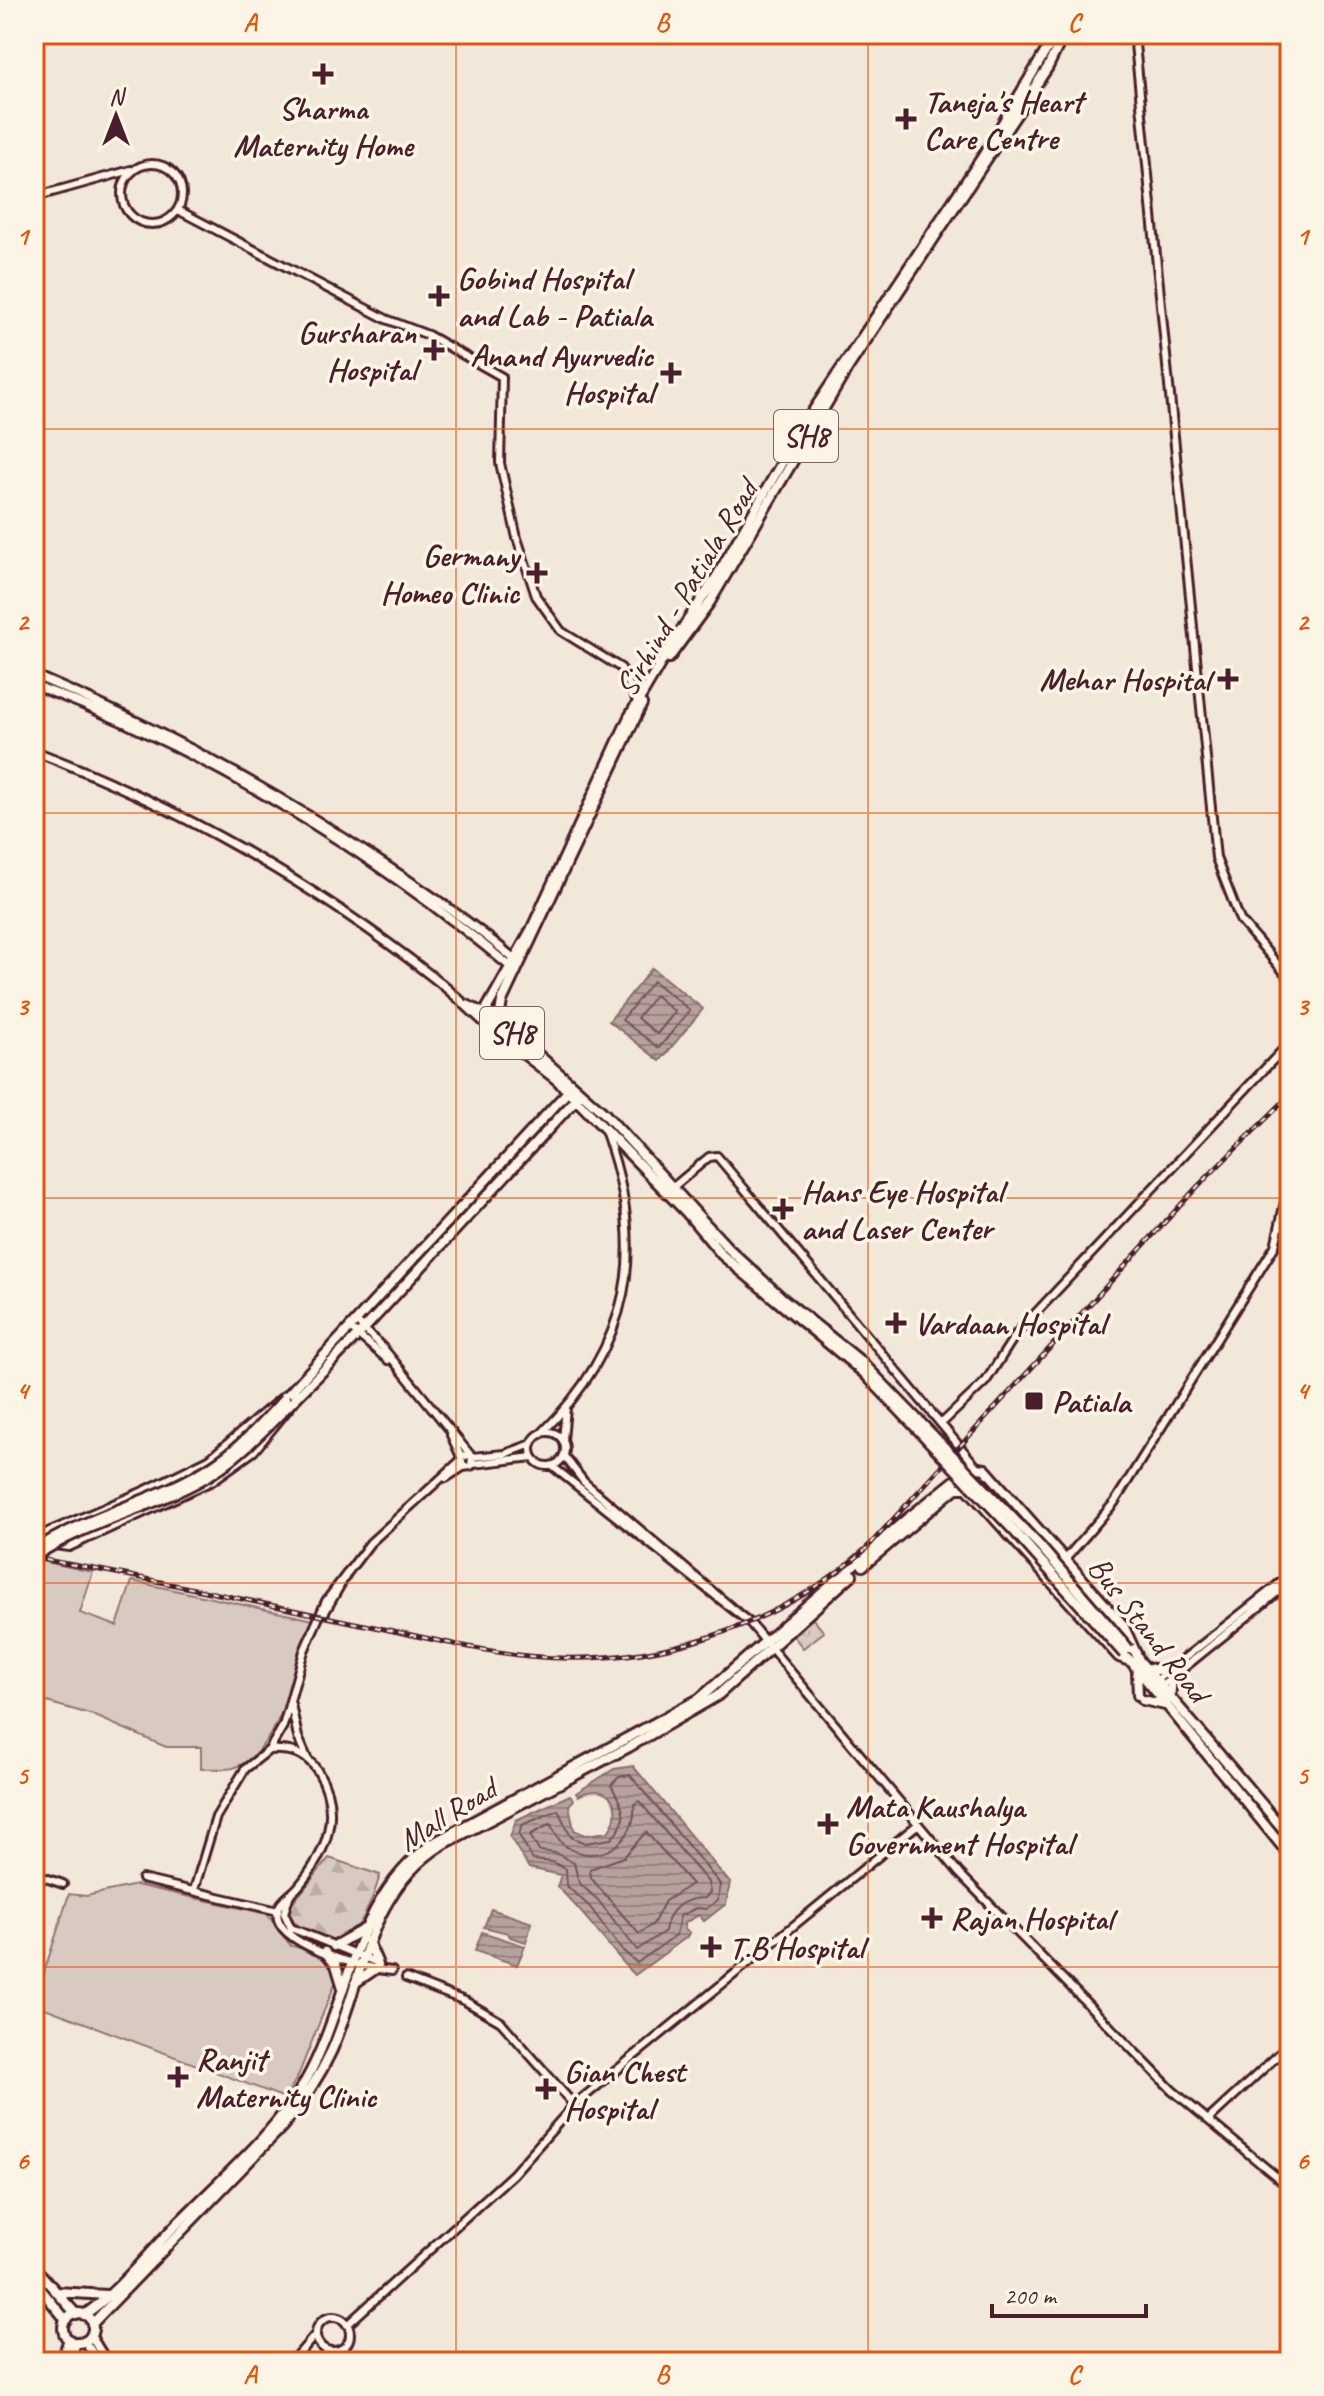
<svg xmlns="http://www.w3.org/2000/svg" width="1324" height="2396" viewBox="0 0 1324 2396" font-family="Caveat,sans-serif">
<defs>
<pattern id="grass-tufts" width="24" height="20" patternUnits="userSpaceOnUse" patternTransform="scale(2)"><rect width="24" height="20" fill="#d8cac0"/><path d="M3 7l-1-3M5 7V3M7 7l1-3M15 17l-1-3M17 17v-4M19 17l1-3" fill="none" stroke="#bbada5"/></pattern>
<pattern id="forest-firs" width="22" height="20" patternUnits="userSpaceOnUse" patternTransform="scale(2)"><rect width="22" height="20" fill="#d8cac0"/><path d="M5 1l3.5 6h-7zM16 11l3.5 6h-7z" fill="#bbada5"/></pattern>
<pattern id="water-rules" width="6" height="5" patternUnits="userSpaceOnUse" patternTransform="scale(2)"><rect width="6" height="5" fill="#b6a19c"/><path d="M0 2.5h6" fill="none" stroke="#96837f"/></pattern>
</defs>
<rect width="100%" height="100%" fill="#f1e8da"/>
<filter id="ink" filterUnits="userSpaceOnUse"><feTurbulence type="fractalNoise" baseFrequency=".0125" numOctaves="2"/><feDisplacementMap in="SourceGraphic" scale="16" xChannelSelector="R" yChannelSelector="G"/><feConvolveMatrix kernelMatrix="1 2 1 2 8 2 1 2 1" color-interpolation-filters="sRGB"/></filter>
<g filter="url(#ink)">
<!-- grass -->
<path fill="url(#grass-tufts)" stroke="#917476" stroke-width="2" d="M812,1618L824,1632L803,1648L792,1634Z"/>
<!-- forest -->
<path fill="url(#forest-firs)" stroke="#917476" stroke-width="2" d="M329,1858L380,1875C375,1893 361,1931 344,1940C335,1944 328,1940 319,1937C303,1933 295,1925 287,1910Z"/>
<!-- green -->
<path fill="#d8cac0" stroke="#917476" stroke-width="2" d="M41,1561L93,1572L80,1613L117,1626L132,1581L314,1620C299,1661 279,1755 233,1768C224,1770 211,1768 201,1769V1747H166L93,1715L43,1701L41,1707L34,1705V1568Z
M136,1885L267,1914L291,1946C316,1951 327,1953 338,1976L298,2076L285,2098L34,2004L69,1894L86,1896Z"/>
<!-- water -->
<path fill="url(#water-rules)" stroke="#8b6d6f" stroke-width="2" d="M652,968L703,1009L660,1061L609,1021Z
M633,1766L730,1883L726,1904L704,1921L699,1915L684,1923L685,1930L690,1933L687,1937L635,1975C607,1947 587,1914 557,1887L561,1875L529,1868L510,1837L516,1820L570,1795L574,1800L569,1805L574,1830L585,1835L608,1832C627,1807 607,1780 578,1796L576,1793L614,1769Z
M491,1909L532,1923L526,1942L510,1937L508,1933L484,1927Z
M482,1932L525,1946L517,1965L475,1951Z"/>
<g fill="none" stroke-linecap="round" stroke-linejoin="round">
<!-- shore -->
<path stroke="#755358" stroke-width="2" d="M653,981L690,1010L659,1048L622,1020Z
M655,995L675,1012L657,1034L637,1018Z
M630,1775L720,1884L718,1900L706,1909L696,1908L680,1916L676,1935L637,1963L620,1948L590,1907L567,1886L566,1869L552,1862L533,1860L519,1835L522,1825L558,1810L571,1837L585,1843L611,1839C632,1819 622,1805 611,1785L619,1777Z
M639,1801L708,1882L710,1892L705,1898C683,1898 668,1909 665,1931L637,1950L598,1900L579,1883L574,1863L556,1853L539,1851L530,1835L550,1824C555,1830 557,1840 564,1845C597,1869 638,1842 634,1804Z
M646,1832L692,1884L665,1901L653,1924L639,1934L591,1878L590,1869L624,1857Z"/>
<!-- stream -->
<path stroke="#8b6d6f" stroke-width="2" d="M1279,951L1290,962"/>
<!-- tertiary casing -->
<g stroke="#4a1f2b" stroke-width="12">
<path id="tertiary" d="M1134,34L1216,858L1240,920L1290,979
M122 194a30 30 0 1 1 60 0a30 30 0 1 1-60 0Z
M34,197L131,170
M178,210L386,319L428,335L502,377L500,463L517,538L536,596L561,631L621,668L638,703
M672,1188L709,1157L717,1156L976,1466
M357,1322L384,1349L472,1457L471,1466L463,1467L461,1457L469,1455
M351,1329L388,1360
M941,1424L986,1381L1016,1334L1290,1042
M531 1449a17 17 0 1 1 34 0a17 17 0 1 1-34 0Z
M541,1434C631,1345 648,1251 606,1133
M451,1435L461,1457
M563,1440L566,1408
M564,1456L584,1482L738,1613
M472,1457L505,1454L532,1444
M473,1464L533,1457
M552,1466L750,1623L960,1874L1172,2090L1290,2188
M446,1478L463,1467
M34,1538L146,1490L209,1459L285,1395
M34,1542L69,1547L212,1481L254,1451L294,1402
M1056,1570L1114,1503L1275,1246L1290,1179
M325,1612L349,1570
M1153,1683L1290,1575
M1159,1688L1290,1582
M291,1704L298,1737L307,1758
M269,1750C289,1749 305,1752 317,1770C343,1811 327,1853 298,1887C292,1894 281,1900 278,1909C268,1944 366,1969 392,1971
M34,1874L63,1884
M142,1879L278,1911
M194,1890L216,1817L245,1769L269,1750L283,1726L304,1651L326,1601L370,1543L460,1461
M289,1897L284,1913L291,1928L378,1963
M406,1978L465,2001L501,2022L574,2105
M1209,2119L1290,2044
M316 2334a17 17 0 1 1 34 0a17 17 0 1 1-34 0Z
M347,2325L513,2174L574,2105L917,1825
M292,2362L315,2335"/>
</g>
<!-- secondary casing -->
<g stroke="#4a1f2b" stroke-width="13">
<path id="secondary" d="M34,675C155,726 267,786 376,859C425,891 474,924 519,963
M34,685C206,750 371,850 512,968
M34,751C175,805 315,884 434,978C455,994 473,1013 493,1030
M468,1005L499,1020
M91,2336L107,2362
M84,2341L99,2362"/>
</g>
<!-- primary casing -->
<g stroke="#4a1f2b" stroke-width="14">
<path id="primary" d="M669,658L710,602L849,366L1048,67L1064,34
M642,704L502,1001L499,1020L605,1114L728,1248L781,1297
M777,1301L722,1255L686,1212L557,1080L493,1030L487,1008L531,930L629,717L672,644L717,576L801,429L983,156L1056,34
M285,1398L571,1088
M294,1400L364,1329L579,1096
M863,1566L956,1488H967L1119,1657L1132,1662
M1129,1659L1290,1856
M1138,1659L1290,1837
M1146,1668L1170,1671
M1137,1671L1138,1695
M1170,1699L1172,1678
M1143,1700L1165,1705
M368,1941L378,1964
M334,1946L364,1929
M325,1952L336,1965L343,1988
M355,1983L377,1968
M34,2267L76,2314
M34,2281L66,2320
M57,2292L107,2295
M63 2328a15 15 0 1 1 30 0a15 15 0 1 1-30 0Z
M84,2315C117,2293 144,2258 172,2229C216,2183 274,2136 306,2080C350,2001 353,1896 435,1842L699,1699L903,1522L972,1467L985,1469L1123,1625L1139,1660
M92,2324L282,2127C302,2103 319,2078 332,2050C364,1976 368,1891 442,1845L629,1747L717,1696L852,1575
M61,2362L69,2339
M70,2362L76,2342"/>
</g>
<!-- tertiary -->
<use href="#tertiary" stroke="#fcf5e5" stroke-width="6"/>
<!-- secondary -->
<use href="#secondary" stroke="#fcf5e5" stroke-width="7"/>
<!-- primary -->
<use href="#primary" stroke="#fcf5e5" stroke-width="8"/>
<!-- rail casing -->
<g stroke="#4a1f2b" stroke-width="5">
<path id="rail" d="M34,1558C142,1576 248,1601 355,1623C412,1634 470,1650 528,1656C651,1668 772,1630 865,1550L1198,1186L1290,1095"/>
</g>
<!-- rail -->
<use href="#rail" stroke="#fcf5e5" stroke-width="2" stroke-dasharray="6" stroke-linecap="butt"/>
<!-- primary-bridge casing -->
<g stroke="#4a1f2b" stroke-width="14" stroke-linecap="butt">
<path id="primary-bridge" d="M781,1297L863,1363L1040,1546L1129,1649
M777,1301L864,1373L1016,1533L1124,1654
M34,1550C90,1514 157,1501 213,1465C241,1447 263,1422 285,1398
M34,1557C85,1522 148,1510 201,1480C237,1460 265,1429 294,1400"/>
</g>
<!-- primary-bridge -->
<use href="#primary-bridge" stroke="#fcf5e5" stroke-width="8"/>
</g>
</g>
<!-- grid -->
<path fill="none" stroke="#e0560e" stroke-width="2" stroke-opacity="0.55" d="M456,34V2362M868,34V2362M34,429H1290M34,813H1290M34,1198H1290M34,1583H1290M34,1967H1290"/>
<!-- markers -->
<g fill="#4a1f2b" stroke="#fcf5e5" stroke-width="3">
<path d="M319 62h8v8h8v8h-8v8h-8v-8h-8v-8h8z"/>
<path d="M902 107h8v8h8v8h-8v8h-8v-8h-8v-8h8z"/>
<path d="M435 284h8v8h8v8h-8v8h-8v-8h-8v-8h8z"/>
<path d="M430 338h8v8h8v8h-8v8h-8v-8h-8v-8h8z"/>
<path d="M667 361h8v8h8v8h-8v8h-8v-8h-8v-8h8z"/>
<path d="M533 561h8v8h8v8h-8v8h-8v-8h-8v-8h8z"/>
<path d="M1224 667h8v8h8v8h-8v8h-8v-8h-8v-8h8z"/>
<path d="M779 1197h8v8h8v8h-8v8h-8v-8h-8v-8h8z"/>
<path d="M892 1311h8v8h8v8h-8v8h-8v-8h-8v-8h8z"/>
<rect x="1024" y="1391" width="20" height="20" rx="4"/>
<path d="M824 1812h8v8h8v8h-8v8h-8v-8h-8v-8h8z"/>
<path d="M928 1906h8v8h8v8h-8v8h-8v-8h-8v-8h8z"/>
<path d="M707 1935h8v8h8v8h-8v8h-8v-8h-8v-8h8z"/>
<path d="M174 2065h8v8h8v8h-8v8h-8v-8h-8v-8h8z"/>
<path d="M542 2077h8v8h8v8h-8v8h-8v-8h-8v-8h8z"/>
</g>
<g text-anchor="middle" stroke-width="7" stroke-linejoin="round" paint-order="stroke">
<!-- shield labels -->
<g fill="#fcf5e5" stroke="#7f5f63" stroke-width="2">
<rect x="774" y="410" width="64" height="52" rx="6"/>
<rect x="480" y="1007" width="64" height="52" rx="6"/>
</g>
<g font-size="30" font-weight="bold" fill="#4a1f2b">
<text x="806" y="446">SH8</text>
<text x="512" y="1043">SH8</text>
</g>
<!-- poi labels -->
<g font-size="32" font-weight="bold" fill="#4a1f2b" stroke="#fcf5e5" text-anchor="start">
<text x="924" y="112">Taneja's Heart<tspan x="924" dy="37">Care Centre</tspan></text>
<text x="323" y="119" text-anchor="middle">Sharma<tspan x="323" dy="37">Maternity Home</tspan></text>
<text x="457" y="289">Gobind Hospital<tspan x="457" dy="37">and Lab - Patiala</tspan></text>
<text x="416" y="343" text-anchor="end">Gursharan<tspan x="416" dy="37">Hospital</tspan></text>
<text x="653" y="366" text-anchor="end">Anand Ayurvedic<tspan x="653" dy="37">Hospital</tspan></text>
<text x="519" y="566" text-anchor="end">Germany<tspan x="519" dy="37">Homeo Clinic</tspan></text>
<text x="1210" y="690" text-anchor="end">Mehar Hospital</text>
<text x="801" y="1202">Hans Eye Hospital<tspan x="801" dy="37">and Laser Center</tspan></text>
<text x="914" y="1334">Vardaan Hospital</text>
<text x="1052" y="1412">Patiala</text>
<text x="846" y="1817">Mata Kaushalya<tspan x="846" dy="37">Government Hospital</tspan></text>
<text x="950" y="1929">Rajan Hospital</text>
<text x="729" y="1958">T.B Hospital</text>
<text x="196" y="2070">Ranjit<tspan x="196" dy="37">Maternity Clinic</tspan></text>
<text x="564" y="2082">Gian Chest<tspan x="564" dy="37">Hospital</tspan></text>
</g>
<!-- street labels -->
<g font-size="32" fill="#4a1f2b" stroke="#fcf5e5">
<text transform="translate(686 588) rotate(-59)" y="11">Sirhind - Patiala Road</text>
<text transform="translate(1149 1629) rotate(52)" y="11">Bus Stand Road</text>
<text transform="translate(447 1814) rotate(-32)" y="11">Mall Road</text>
</g>
</g>
<!-- margin -->
<rect width="1324" height="2396" fill="none" stroke="#fcf5e5" stroke-width="88"/>
<!-- north arrow -->
<g transform="translate(116 116)" stroke="#fcf5e5" stroke-width="6" paint-order="stroke">
<path d="M0-6L14 30L0 20L-14 30Z" fill="#4a1f2b"/>
<text y="-12" font-size="22" font-weight="bold" text-anchor="middle" fill="#4a1f2b">N</text>
</g>
<!-- scale -->
<path d="M992 2304v12h154v-12" fill="none" stroke="#4a1f2b" stroke-width="4"/>
<text x="1004" y="2304" font-size="24" fill="#4a1f2b" stroke="#fcf5e5" stroke-width="6" paint-order="stroke">200 m</text>
<rect x="44" y="44" width="1236" height="2308" fill="none" stroke="#e0560e" stroke-width="3"/>
<g font-size="26" text-anchor="middle" font-weight="bold" fill="#e0560e">
<text x="250" y="31">A</text>
<text x="662" y="31">B</text>
<text x="1074" y="31">C</text>
<text x="22" y="245">1</text>
<text x="1302" y="245">1</text>
<text x="22" y="630">2</text>
<text x="1302" y="630">2</text>
<text x="22" y="1015">3</text>
<text x="1302" y="1015">3</text>
<text x="22" y="1399">4</text>
<text x="1302" y="1399">4</text>
<text x="22" y="1784">5</text>
<text x="1302" y="1784">5</text>
<text x="22" y="2169">6</text>
<text x="1302" y="2169">6</text>
<text x="250" y="2383">A</text>
<text x="662" y="2383">B</text>
<text x="1074" y="2383">C</text>
</g>
</svg>
